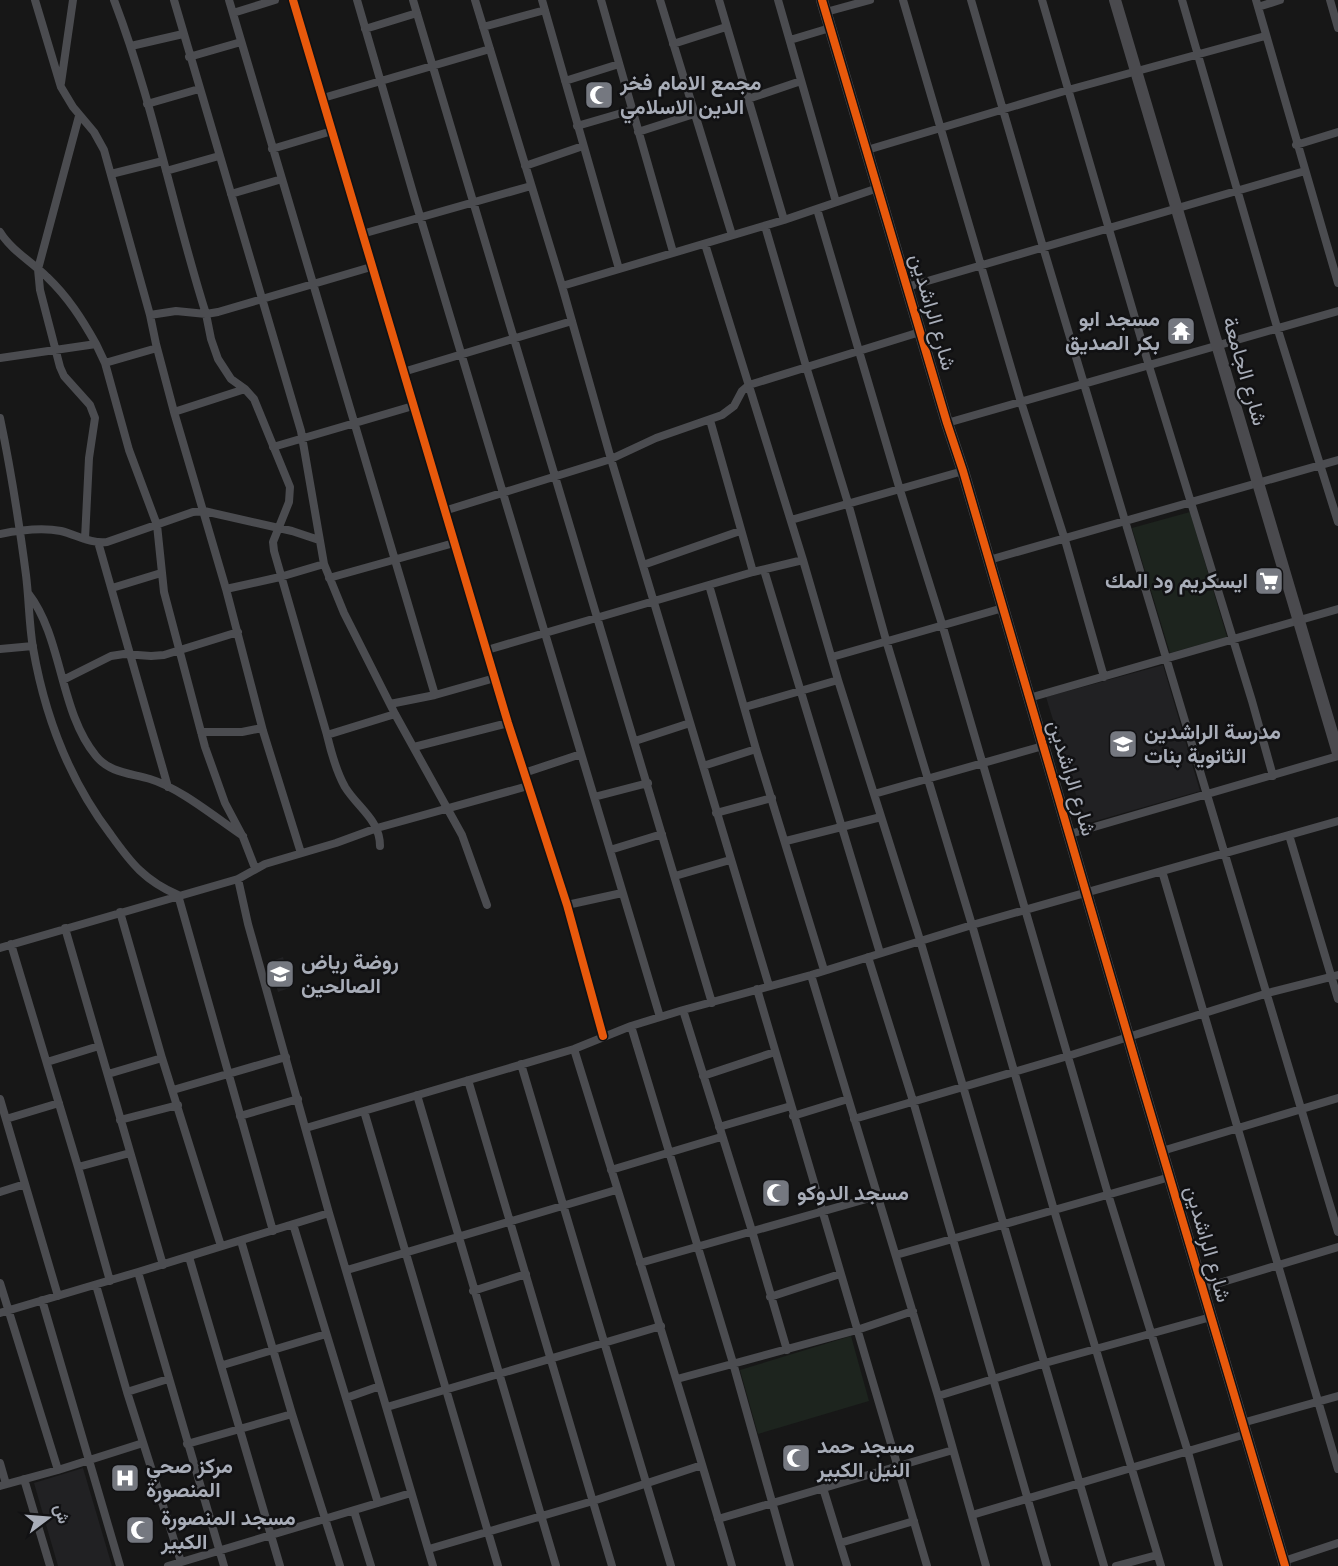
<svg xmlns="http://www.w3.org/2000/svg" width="1338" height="1566" viewBox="0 0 1338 1566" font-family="Roboto,Vazirmatn,sans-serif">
<rect width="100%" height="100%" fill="#171717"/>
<!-- built -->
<path fill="#212123" d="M1163,665L1200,791L1085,824L1046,697Z
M283,957L292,987L278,992L269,962Z
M83,1468L112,1566H58L34,1483Z"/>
<!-- green -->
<path fill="#1d241e" d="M1190,512L1227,637L1170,653L1132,528Z
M851,1336L869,1401L758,1434L740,1370Z"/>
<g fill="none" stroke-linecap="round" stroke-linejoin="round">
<!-- street -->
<path stroke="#4b4c50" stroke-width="8" d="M35,0L61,87L73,107L94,132L104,150L150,315L176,311L206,314L211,339L218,359L231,379L245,389L254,399L290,487L289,502L273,542L274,551L327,735
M114,0C153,102 173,210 206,314L218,312L371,267
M174,0L301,431L324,564L344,613L395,714L462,835L487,905
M229,0L435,695
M293,0L508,723L567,905L603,1036
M357,0C455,340 557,679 660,1017
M413,0L712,1003
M475,0L562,286L611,459L769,986
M542,0L619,269
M601,0L673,252
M660,0L732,235
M719,0L784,220
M778,0L836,202
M903,0L1021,402L1065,540L1104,677
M971,0L1043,247L1338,1232
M1042,0L1149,366L1252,701L1273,776
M1182,0L1277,327L1338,522
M1256,0L1338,283
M1330,0L1338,28
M1258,7L1280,0
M826,12L870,0
M233,13L275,0
M483,27L545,10
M365,29L417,13
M790,40L830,28
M673,44L726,27
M131,46L183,34
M189,57L241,42
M565,81L619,64
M61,83L73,0
M323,98L490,49
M748,99L801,81
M147,104L199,89
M79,116L38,269L40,290L60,367L64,376L90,405L95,418L89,458L85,539
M577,126L632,110
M638,132L694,114
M1296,145L1338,132
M272,149L332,131
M867,150L1068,90L1265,36
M525,166L583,146
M166,171L219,156
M111,174L163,161
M231,194L282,179
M817,209L900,490L942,624L1108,1194L1188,1452L1219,1566
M765,226L806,366L848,503L886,640L972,925L1054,1210L1161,1566
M0,232C11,250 32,262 47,277C68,297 82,319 96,344
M362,234L531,186
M705,244L803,560L838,680L920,940L1104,1566
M562,286L784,220L878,188
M907,287L1305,171
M150,315L156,344L174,412L226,589
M0,358L96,344L105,363L129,450L157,525L164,592L205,747L225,803L243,837L255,868
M105,363L157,348
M403,372L572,321
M174,412L245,389
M0,418C11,470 19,522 26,575C29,599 29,624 33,648C45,717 69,780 111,835C131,863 145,881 178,895
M710,420L753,572
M947,423L1338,311
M273,447L413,406
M444,511L611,459L656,438L722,415L734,406L742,391L749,385L920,332
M791,520L963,471
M0,534C20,530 41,527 61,531C77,535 91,544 107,542L193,512L204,511L292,531L319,540
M98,542L168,787
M989,560L1338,460
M643,565L740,531
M764,570L880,953
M329,578L454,543
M709,585L756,749L824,970
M112,588L161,573
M28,593C63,638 59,711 96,756C110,773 130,773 150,779C180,788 216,818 243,836
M0,649L33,646
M487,650L753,572L803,560
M832,657L1003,608
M63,680L111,656L124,654L151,656L164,655L238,632
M1029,698L1338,609
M390,704L435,695L495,678
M745,707L838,680
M201,732H242L262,728
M635,741L690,723
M414,747L508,723
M703,766L756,749
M524,773L581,754
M874,794L1043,746
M594,797L648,783
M716,813L772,798
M1070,834L1338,756
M1289,835L1338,999
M786,841L881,817
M380,846C380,820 358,808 345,787C336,771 331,752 327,735L395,714
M610,850L662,834
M301,853L263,731L226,589L280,577L324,564
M1162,871L1338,1469
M675,876L730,860
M238,879L248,924L329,1213L433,1566
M178,895L273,1231
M567,905L622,893
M120,912L162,1058L221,1246
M65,928L163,1265
M11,944L78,1167L110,1281
M0,948L238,879L265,864L336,843L377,828L528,786
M868,957L913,1101L1047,1566
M811,975L938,1396L986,1566
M757,989L927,1566
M683,1010L752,1231L787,1350
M631,1026L733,1363L790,1566
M574,1049C627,1221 682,1393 732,1566
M47,1062L99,1046
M521,1064L671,1566
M108,1074L162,1058
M703,1076L775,1052
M468,1080L612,1566
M173,1090L286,1057
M417,1095L556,1566
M0,1099L58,1296
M364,1111L498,1566
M240,1116L298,1099
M793,1116L848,1099
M6,1119L59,1103
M854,1119L1068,1056L1268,993L1338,975
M120,1120L178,1105
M719,1127L791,1106
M306,1128L574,1049L631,1026L683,1010L811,975L972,925L1338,821
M1162,1151L1338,1098
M78,1167L130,1153
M611,1170L721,1137
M0,1192L25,1184
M293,1224L378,1503
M241,1241L292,1414L340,1566
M896,1255L1170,1177
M189,1257L280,1566
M640,1263L877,1196
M347,1270L616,1190
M138,1272L224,1566
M0,1283L58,1470
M96,1285L127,1392L181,1562
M1203,1288L1338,1247
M473,1291L526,1274
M770,1297L840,1274
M42,1300L120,1566
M0,1313L138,1272L329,1213
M223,1365L326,1334
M677,1379L857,1330L913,1311
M127,1392L168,1379
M938,1396L1045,1363L1211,1317
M346,1398L380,1386
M387,1407L661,1326
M1242,1423L1338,1396
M187,1444L292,1414
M0,1463L6,1484
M24,1479L50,1566
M0,1486L58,1470L143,1443
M823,1488L847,1566
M354,1511L371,1566
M972,1515L1246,1434
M718,1519L953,1450
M840,1543L914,1521
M429,1549L593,1501L702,1465
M1284,1561L1338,1543
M168,1566L411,1493
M1116,1566L1157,1555"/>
<!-- secondary -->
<path stroke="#4a4a4e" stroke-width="12" d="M822,0L947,423L963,471L1144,1091L1285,1566
M1115,0L1338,753"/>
<!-- cycleway casing -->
<g stroke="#111113" stroke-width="11">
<path id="cycleway" d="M293,0L508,723L567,905L603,1036
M822,0L947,423L963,471L1144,1091L1285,1566"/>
</g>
<!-- cycleway -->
<use href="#cycleway" stroke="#e8590c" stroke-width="8"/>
</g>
<!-- icons -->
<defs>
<g id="mosque-square" transform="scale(1.5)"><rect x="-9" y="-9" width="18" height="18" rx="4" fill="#757880" stroke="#111113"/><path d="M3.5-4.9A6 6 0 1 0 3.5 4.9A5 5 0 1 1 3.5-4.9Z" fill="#fff"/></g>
<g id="temple-square" transform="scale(1.5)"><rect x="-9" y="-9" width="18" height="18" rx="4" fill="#757880" stroke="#111113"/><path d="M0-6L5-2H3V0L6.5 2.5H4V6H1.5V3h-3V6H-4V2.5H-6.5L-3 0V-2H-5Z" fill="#fff"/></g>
<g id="supermarket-square" transform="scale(1.5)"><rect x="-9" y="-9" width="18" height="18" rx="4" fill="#757880" stroke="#111113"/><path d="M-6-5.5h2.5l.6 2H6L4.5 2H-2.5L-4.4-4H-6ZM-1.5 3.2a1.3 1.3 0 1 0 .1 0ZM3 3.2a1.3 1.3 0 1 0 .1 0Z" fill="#fff"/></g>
<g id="school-square" transform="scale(1.5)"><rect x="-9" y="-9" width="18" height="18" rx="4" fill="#757880" stroke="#111113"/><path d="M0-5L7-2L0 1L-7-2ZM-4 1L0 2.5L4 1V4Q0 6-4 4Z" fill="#fff"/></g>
<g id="hospital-square" transform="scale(1.5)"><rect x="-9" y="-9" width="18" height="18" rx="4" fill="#757880" stroke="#111113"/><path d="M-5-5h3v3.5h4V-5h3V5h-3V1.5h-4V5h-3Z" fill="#fff"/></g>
</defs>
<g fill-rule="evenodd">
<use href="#mosque-square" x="599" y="95"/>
<use href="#temple-square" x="1181" y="331"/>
<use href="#supermarket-square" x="1269" y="581"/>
<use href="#school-square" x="1123" y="744"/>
<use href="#school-square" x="280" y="974"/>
<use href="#mosque-square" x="776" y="1193"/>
<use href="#mosque-square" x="796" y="1458"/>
<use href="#hospital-square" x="125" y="1478"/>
<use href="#mosque-square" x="140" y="1530"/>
</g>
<g text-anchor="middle" stroke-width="5" stroke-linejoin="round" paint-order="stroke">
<!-- poi labels -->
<g font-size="21" font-weight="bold" fill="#a8adb8" stroke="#111113" text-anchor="start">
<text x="620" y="90">مجمع الامام فخر<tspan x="620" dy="24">الدين الاسلامي</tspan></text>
<text x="1160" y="326" text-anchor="end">مسجد ابو<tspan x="1160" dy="24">بكر الصديق</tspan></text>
<text x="1248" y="588" text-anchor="end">ايسكريم ود المك</text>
<text x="1144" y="739">مدرسة الراشدين<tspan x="1144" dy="24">الثانوية بنات</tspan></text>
<text x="301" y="969">روضة رياض<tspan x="301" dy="24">الصالحين</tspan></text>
<text x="797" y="1200">مسجد الدوكو</text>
<text x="817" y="1453">مسجد حمد<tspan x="817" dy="24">النيل الكبير</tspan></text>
<text x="146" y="1473">مركز صحي<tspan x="146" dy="24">المنصورة</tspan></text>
<text x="161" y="1525">مسجد المنصورة<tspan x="161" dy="24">الكبير</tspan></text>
</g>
<!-- street labels -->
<g font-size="21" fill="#a8adb8" stroke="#111113">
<text transform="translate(933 312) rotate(74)" y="7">شارع الراشدين</text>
<text transform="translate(1245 371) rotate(74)" y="7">شارع الجامعة</text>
<text transform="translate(1072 778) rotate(73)" y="7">شارع الراشدين</text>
<text transform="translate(1208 1244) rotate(74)" y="7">شارع الراشدين</text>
</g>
</g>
<!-- north arrow -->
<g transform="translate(48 1518) rotate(74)" stroke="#111113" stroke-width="4.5" paint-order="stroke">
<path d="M0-4.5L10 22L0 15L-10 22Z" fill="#a8adb8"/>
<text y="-9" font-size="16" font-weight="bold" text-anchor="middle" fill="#a8adb8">ش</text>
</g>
</svg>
